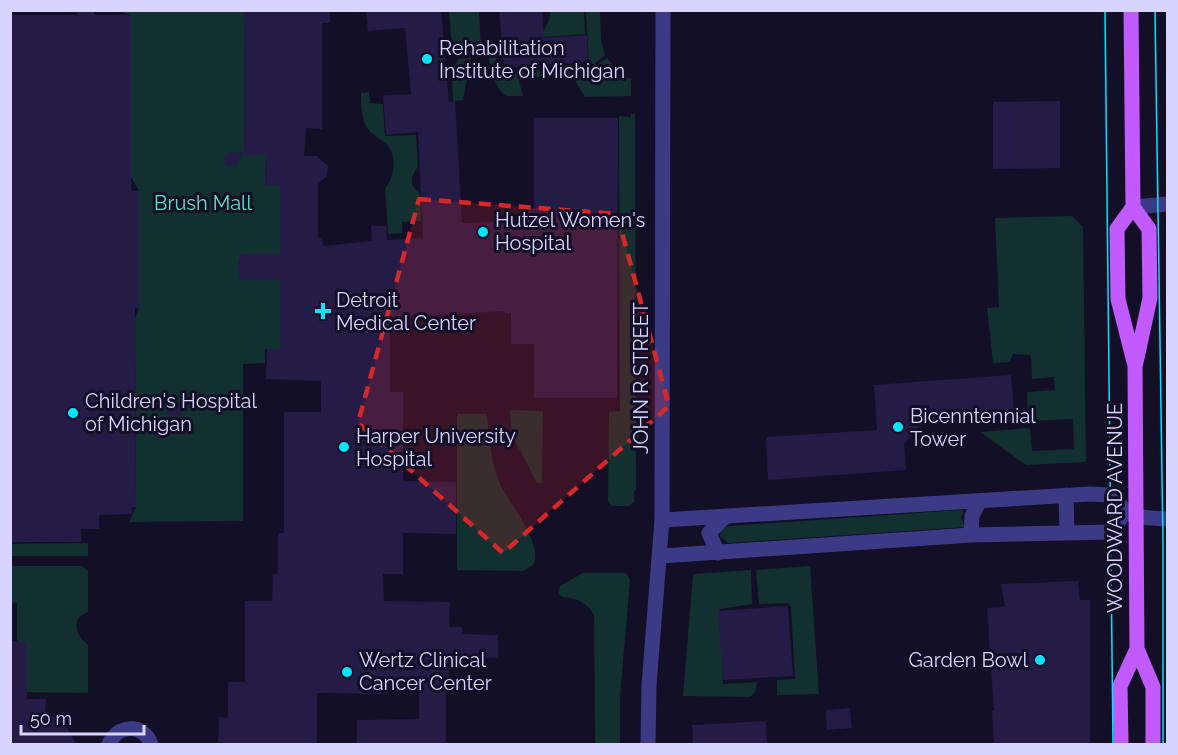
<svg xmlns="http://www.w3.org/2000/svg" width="1178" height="755" viewBox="0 0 1178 755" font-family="Raleway,sans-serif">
<rect width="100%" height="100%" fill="#130f26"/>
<!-- green -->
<path fill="#12302f" d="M124,10L245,11L244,155H266L265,184L280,185V254H241L238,267L241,280H280V349H265V363L243,364V521L129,522L136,507L135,319L139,308V191L131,177V15L124,13Z
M449,11H479L481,48L452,50Z
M584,11L585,34L542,37C543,27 551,23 550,12Z
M600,11L601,39L605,55L594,64H589L586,12Z
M496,56L499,71L593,68L607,58L620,73L631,79V96L585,97L572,76L518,78L523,96H507C494,89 492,70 488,57Z
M471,58L463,100L453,101L452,80H448L447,71L453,70L458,59Z
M369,92L370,103L383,104L385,136L416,135L418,167C410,176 409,186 420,193L421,221L402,222V233L388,234L385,189C394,177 398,157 387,145C380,138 371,135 366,126C361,116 361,103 361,93Z
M631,114H635L636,491H634V502L629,506H612L608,501L609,412L620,411L619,116L631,117Z
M1072,216L1083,227L1086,462L1026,465L980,432L1030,428L1032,451L1074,449L1073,419L1028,421L1027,392L1055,390L1054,377L1032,379L1031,355L1013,354L1010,362L993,363L987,308L999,307L995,218Z
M510,410L543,411L542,483H537L512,435Z
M457,414H487C489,437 490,458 498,479C507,502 538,535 535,559L533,565L523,571L457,570Z
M961,510L964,511L961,518L965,527L728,543L720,536L721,530L729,526Z
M88,543V556H11V544Z
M11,566H82L88,571V612C70,618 75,635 88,645V693L11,692L27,642H17V603L11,602Z
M810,566L819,694L777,695V680L795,679L791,607L787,603L759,604L756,570Z
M751,570L752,604L719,609L723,684L757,682L755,692L750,697L683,696L693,574Z
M583,573H624L627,574L630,580L620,696V744H595L594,615C586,601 576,598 561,597L559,593L560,586Z"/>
<!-- building -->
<path fill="#241b47" d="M77,10H94V15H131V191H139V308H135L136,507H132V514L99,515V529H81V542H10V15H77Z
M245,10H330V23H322V129L306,128L304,156H317L328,166L327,176L318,184V237L322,238L323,246L372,241L371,226H386L387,240L423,238L418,132L386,135L383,95L411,94L405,28L368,31L366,10H441L449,102L455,101L462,223L527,221V211L534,209V118H618L617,398H534V344H511V313L505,314V311L390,318V392H403V481L456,482V534L403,533V574H383L384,601L450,602L449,627H462V634L498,635V658L462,657V666L449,665V690H446V744H357V720L419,719V691H385V694L317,693V744H218L219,717L228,718V682H245V601H272L273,574H278V533H284V412H321V381L266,379L267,349H280V280H241L239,274L238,267L241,254H280V185H265L266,155H244Z
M499,10H542L544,38L587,35L588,62L504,68Z
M1060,101V168L993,169V102Z
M244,152L236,166L229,167L225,164L224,157L228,153Z
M1011,375L1015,419L921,425L904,444L906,470L768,480L766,437L877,430L874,385Z
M166 410a8 8 0 1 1 16 0a8 8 0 1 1-16 0Z
M1078,581L1080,600H1090V744H994L992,711H994L987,608L1005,607L1001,584Z
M788,606L793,676L723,680L718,611Z
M10,641L27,642V699H46L45,715L56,717L64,721L76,744H10Z
M850,708L852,728L827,730L826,710Z
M766,721L767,744H693L692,725Z"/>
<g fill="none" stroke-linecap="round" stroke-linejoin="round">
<!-- minor -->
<path stroke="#3d3a85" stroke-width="15" d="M1133,207L1168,204
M1066,495L1067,533
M662,520L1090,494L1110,495C1132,520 1136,517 1168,519
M971,535L972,516L979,502
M718,553L709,533L725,517
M661,556L971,535L1112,532L1125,512
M109,744C118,724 143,723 151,744
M648,744L649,685L662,520L663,10"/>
<!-- major -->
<path stroke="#c25bff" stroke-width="15" d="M1131,10L1133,207L1149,229L1150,298L1135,367L1137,649L1153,687V744
M1133,207L1117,229L1118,299L1134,362
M1121,744L1120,686L1137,649"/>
<!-- tram -->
<path stroke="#00e5ff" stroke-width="1.5" d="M1105,10L1113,744
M1155,10L1163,542V744"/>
</g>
<!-- marked area -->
<path fill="#d62828" fill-opacity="0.2" stroke="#d62828" stroke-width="4.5" stroke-dasharray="12 8" stroke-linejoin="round" d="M419,199L617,214L669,406L503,553L358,423Z"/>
<!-- markers -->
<g fill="#00e5ff" stroke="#130f26" stroke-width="2">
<circle cx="427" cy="59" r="6"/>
<circle cx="483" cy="232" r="6"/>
<path d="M320 302h6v6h6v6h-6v6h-6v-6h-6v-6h6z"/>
<circle cx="73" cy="413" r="6"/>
<circle cx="898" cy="427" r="6"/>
<circle cx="344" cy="447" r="6"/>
<circle cx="1040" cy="660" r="6"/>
<circle cx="347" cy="672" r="6"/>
</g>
<g text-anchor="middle" stroke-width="6" stroke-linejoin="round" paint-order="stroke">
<!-- poi labels -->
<g font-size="20" fill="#d9d4ff" stroke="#130f26" text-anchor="start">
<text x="439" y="55">Rehabilitation<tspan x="439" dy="23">Institute of Michigan</tspan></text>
<text x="495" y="227">Hutzel Women's<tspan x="495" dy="23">Hospital</tspan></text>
<text x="336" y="307">Detroit<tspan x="336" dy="23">Medical Center</tspan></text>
<text x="85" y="408">Children's Hospital<tspan x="85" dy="23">of Michigan</tspan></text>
<text x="910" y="423">Bicenntennial<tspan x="910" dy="23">Tower</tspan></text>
<text x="356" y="443">Harper University<tspan x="356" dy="23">Hospital</tspan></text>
<text x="359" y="667">Wertz Clinical<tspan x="359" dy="23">Cancer Center</tspan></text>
<text x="1028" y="667" text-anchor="end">Garden Bowl</text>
</g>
<!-- park labels -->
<g font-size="20" fill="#5fe0c0" stroke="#130f26">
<text x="203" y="210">Brush Mall</text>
</g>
<!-- street labels -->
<g font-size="20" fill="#d9d4ff" stroke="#130f26">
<text transform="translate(641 378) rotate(-90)" y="7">JOHN R STREET</text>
<text transform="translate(1115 508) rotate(-90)" y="7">WOODWARD AVENUE</text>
</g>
</g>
<!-- border -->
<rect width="1178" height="755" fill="none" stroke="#d9d4ff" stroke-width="24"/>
<!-- scale -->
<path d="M21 725v9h123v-9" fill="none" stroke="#d9d4ff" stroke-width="3"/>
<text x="30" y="725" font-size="18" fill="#d9d4ff" stroke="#130f26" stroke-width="4.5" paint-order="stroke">50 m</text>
</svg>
